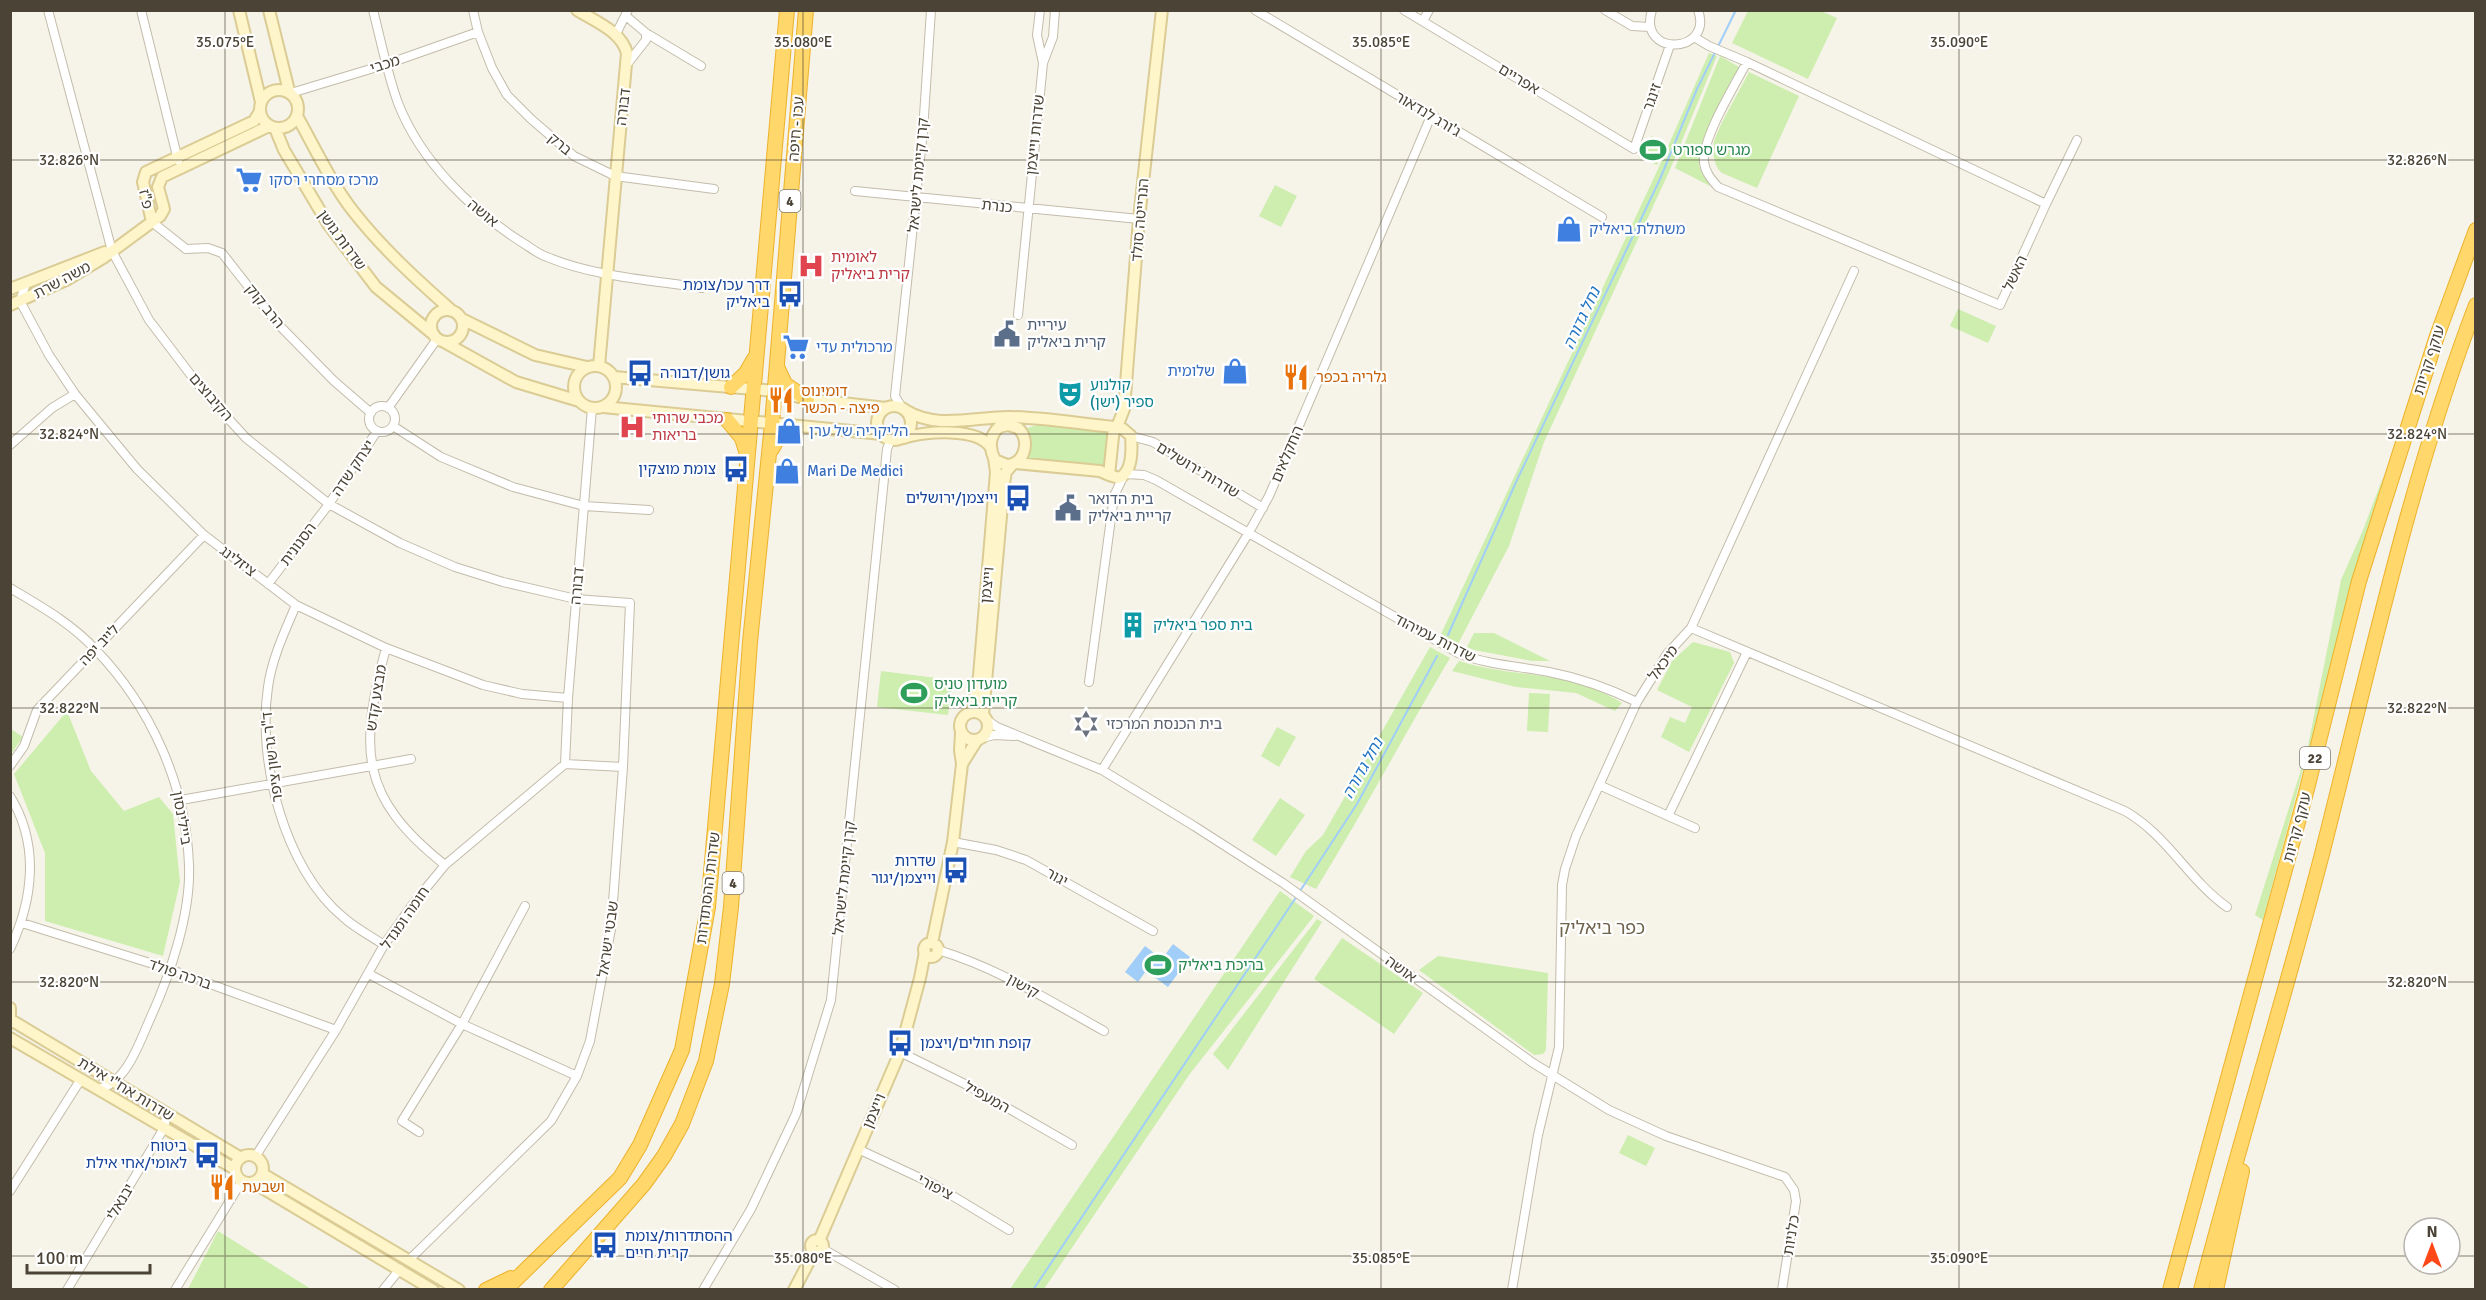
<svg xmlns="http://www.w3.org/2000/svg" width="2486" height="1300" viewBox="0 0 2486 1300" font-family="Signika,'Noto Sans Hebrew',sans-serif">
<rect width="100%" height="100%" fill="#f6f3e9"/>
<!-- green -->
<path fill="#cdeeae" d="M1748,11H1821L1837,18L1808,79L1732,43Z
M1709,53L1717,56L1669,172L1544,442L1509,546L1458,644L1441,634L1658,169Z
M1720,56L1739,67L1703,139L1699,166L1710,186L1675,168Z
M1749,72L1799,96L1757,188L1722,173C1714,167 1712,152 1714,142C1720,123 1739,92 1749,72Z
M1651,136L1667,143L1657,165L1638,157Z
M1275,185L1297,196L1281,227L1259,216Z
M1958,309L1996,326L1988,343L1950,326Z
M1041,424L1110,431L1106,471L1025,459L1027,428Z
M2385,472L2364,541L2263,920L2255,915L2307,751L2341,580L2363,530Z
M1474,633H1494L1550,661H1532L1474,650L1467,647Z
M1693,642L1730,652L1734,663L1689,752L1661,737L1670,717L1685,723L1692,707L1657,690L1672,661Z
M1430,647L1450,658C1404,735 1363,813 1316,889L1290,877L1306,851L1323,835Z
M1459,661C1515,679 1569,669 1622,703L1615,711L1576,693L1516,687L1452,671Z
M881,671L952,680L948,715L877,707Z
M1529,693L1550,694L1548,732L1527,731Z
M67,711L91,771L124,811L159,797L173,814L180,882L163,956L45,921V853L14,774Z
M1277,727L1296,737L1279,767L1261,756Z
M11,729L23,737L11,754Z
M1280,798L1305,815L1276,856L1252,840Z
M1280,891L1314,916L1189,1075L1044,1289H1010Z
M1317,919L1322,922L1228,1070L1213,1054Z
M1342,938L1423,993L1394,1034L1314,979Z
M1438,956L1548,973L1546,1050L1543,1054L1534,1055L1419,970Z
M1628,1135L1655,1148L1646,1166L1619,1153Z
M218,1231L311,1289H188Z"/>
<!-- water -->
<path fill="#a0cef8" d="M1173,944L1190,957L1168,987L1146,971L1138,982L1125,972L1145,946L1162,959Z"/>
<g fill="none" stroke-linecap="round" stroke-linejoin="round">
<!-- stream -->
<path stroke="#a0cef8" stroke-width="2" d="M1448,635L1517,480L1660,179L1697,89L1736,10
M1300,891L1357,804L1437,656
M1033,1290L1297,896"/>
<!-- street casing -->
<g stroke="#c3bcaa" stroke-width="10">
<path id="street" d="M48,10L112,251L149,320L203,391L246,438L329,504L400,543L455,567L503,582L576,599L630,603L623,767L611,929L590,1041L577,1076L551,1121L410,1259
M141,10L178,160
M373,10C381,41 387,73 398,103C421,162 471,210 523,243C531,248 538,254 547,257C595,277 651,280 702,288
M473,10L478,32L492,68L507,95L531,119L574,156L615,176L714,189
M1040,10L1037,35L1043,63
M1255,10L1602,217
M1404,10L1634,149L1670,45
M1605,10L1632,26L1650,27
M1652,10C1637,58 1714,54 1698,10
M626,16L646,33L701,66
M1423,21L1429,10
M616,34L628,10
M1694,37L1709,46L1747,62L2046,204L2000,305L1718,187C1711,179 1705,172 1704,162C1702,138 1735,85 1747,62
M628,63L646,40V33
M291,93L387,64L478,32
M855,191L1139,219
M2046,204L2077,140
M152,222L186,249L208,248L222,253L276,322L334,381L371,413
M26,283L20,301L49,355L75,394L137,469L204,535L296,605L386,648L483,685L522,694L568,698
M1018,315L1043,63L1053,37L1055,10
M369 419a13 13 0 1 1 26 0a13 13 0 1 1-26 0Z
M388,408L437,339
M902,408L895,396L923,131L931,10
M393,426L441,457L513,487L584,506L649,510
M1131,436L1153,442L1263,508
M10,445L52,408L75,394
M1125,474L1144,475L1156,480L1458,653C1487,665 1518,666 1549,672C1580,678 1608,688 1637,702
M268,584L329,504L377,431
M10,588C40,606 71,623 95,649C151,707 186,785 189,865C191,914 170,975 150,1019C139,1043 127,1083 98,1089
M296,605C285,631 272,658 268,687C257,760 284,868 343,917C355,928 371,936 384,945
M1691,628L2125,811C2167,835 2188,879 2227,907
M386,648C359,749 359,797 445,865
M1089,682L1114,496L1123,477
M987,720L997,727L1102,770L1194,826L1283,883L1533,1063L1609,1110L1666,1136L1785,1177L1794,1190L1796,1201L1782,1290
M982,738L994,735L1014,736
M565,764L568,698L592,408
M10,766L24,746L37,710L204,535
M1102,770L1248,534L1269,496L1431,116
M1599,785L1695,828
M10,796C40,845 33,900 10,949
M181,800L411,759
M1668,816L1747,652
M953,842L996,850L1026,860L1153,931
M22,923L169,969L336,1030
M938,950C998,968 1050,1001 1104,1031
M369,974L462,1024L577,1076
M900,1052L971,1087L1072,1145
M419,1132L402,1121L462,1024L525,906
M858,1149L933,1184L1009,1230
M255,1157L336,1030L384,945L413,904L445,865L565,764L623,767
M10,1191L81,1079
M823,1249L895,1290
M67,1290L164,1128L167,1113
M175,1290L242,1181
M383,1290L400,1269
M703,1290L751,1209L796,1114L831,1000L887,449L891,439
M1512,1290L1538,1135L1559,1047L1562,885L1565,869L1576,836L1637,702L1667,654L1691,628L1854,271"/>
</g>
<!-- secondary casing -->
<g stroke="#dacc94" stroke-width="14">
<path id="secondary" d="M239,10L261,102
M269,10L289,91
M577,10C596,22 621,31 627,53L599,366
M260 109a19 19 0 1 1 38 0a19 19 0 1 1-38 0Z
M297,116C315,148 331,183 353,211C382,248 416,279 450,309
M275,128L284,150L328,224L376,287L433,334
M152,222L143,182L146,172L254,121L260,111
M10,289L105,252
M10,305L68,279L103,258L160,216L164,209L158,187L162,177L269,126
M431 326a16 16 0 1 1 32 0a16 16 0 1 1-32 0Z
M462,319L535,355L587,367
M444,342L516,382L579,401
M574 387a21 21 0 1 1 42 0a21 21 0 1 1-42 0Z
M614,377L775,391L807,399L886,408
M877 423a17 17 0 1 1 34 0a17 17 0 1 1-34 0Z
M603,407L882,434
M905,410C937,430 974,417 1009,417C1043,417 1080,424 1114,427
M1008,425L1018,428C1031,440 1025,464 1007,465L995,460C989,449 989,436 999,427Z
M1114,427L1123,429L1131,436C1132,449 1133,472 1119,478L1109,475Z
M1117,427L1124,409L1139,219L1162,10
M904,438C924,431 979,427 991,448
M1015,463L1100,471L1109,475
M960 726a14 14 0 1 1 28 0a14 14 0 1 1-28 0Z
M972,712L979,676L996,472L994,458
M983,715L1004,483L1006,472L1012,465
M962,764L977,740
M932,943L953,842L962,764L960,750L961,733
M924 950a7 7 0 1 1 14 0a7 7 0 1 1-14 0Z
M10,1008V1023
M11,1020L241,1158
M10,1038L235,1169
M235 1169a14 14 0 1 1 28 0a14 14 0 1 1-28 0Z
M263,1174L459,1290
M254,1183L433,1290
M811 1246a6 6 0 1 1 12 0a6 6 0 1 1-12 0Z
M819,1241L900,1052L920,978L925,952
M794,1290L814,1252"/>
</g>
<!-- highway casing -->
<g stroke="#edb22b" stroke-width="16">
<path id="highway" d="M777,367L785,384L807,399
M731,387L746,373L754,359
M727,420L742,438L746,451
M772,449L778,438L791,426
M486,1290L511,1278
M505,1290L620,1178L640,1145L682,1050L708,907L787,10
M551,1290L644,1184L664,1156L682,1124L706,1061L722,984L731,907L750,642L772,424L806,10
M2170,1290L2307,789L2359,581L2437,336L2476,230
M2201,1290C2239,1144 2284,1000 2322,854C2369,670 2408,483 2476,305
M2216,1290L2242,1171"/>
</g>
<!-- street -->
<use href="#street" stroke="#fff" stroke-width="8"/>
<!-- secondary -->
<use href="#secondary" stroke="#fff5ca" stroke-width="10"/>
<!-- highway -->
<use href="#highway" stroke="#ffd76b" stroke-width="14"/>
</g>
<!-- ticks -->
<path fill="none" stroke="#4b4436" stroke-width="1.5" stroke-opacity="0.45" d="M225,10V1290M803,10V1290M1381,10V1290M1959,10V1290M10,160H2476M10,434H2476M10,708H2476M10,982H2476M10,1256H2414M2450,1256H2476"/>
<!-- icons -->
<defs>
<g id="stadium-bare" transform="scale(2.07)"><path d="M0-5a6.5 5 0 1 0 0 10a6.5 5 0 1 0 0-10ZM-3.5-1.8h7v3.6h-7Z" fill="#2e9e5b" stroke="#fff" stroke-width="2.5" paint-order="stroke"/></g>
<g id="supermarket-bare" transform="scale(2.07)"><path d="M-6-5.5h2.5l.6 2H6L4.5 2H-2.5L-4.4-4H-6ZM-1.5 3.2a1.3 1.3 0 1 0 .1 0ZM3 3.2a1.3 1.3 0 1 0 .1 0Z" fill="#3f7fe0" stroke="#fff" stroke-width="2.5" paint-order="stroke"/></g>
<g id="shop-bare" transform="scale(2.07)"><path d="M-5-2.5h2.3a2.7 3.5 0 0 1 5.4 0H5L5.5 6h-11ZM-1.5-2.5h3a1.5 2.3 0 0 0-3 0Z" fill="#3f7fe0" stroke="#fff" stroke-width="2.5" paint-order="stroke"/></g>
<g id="hospital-bare" transform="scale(2.07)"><path d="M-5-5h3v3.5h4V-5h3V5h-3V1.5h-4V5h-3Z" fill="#e0444e" stroke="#fff" stroke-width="2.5" paint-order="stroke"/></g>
<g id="bus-bare" transform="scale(2.07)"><path d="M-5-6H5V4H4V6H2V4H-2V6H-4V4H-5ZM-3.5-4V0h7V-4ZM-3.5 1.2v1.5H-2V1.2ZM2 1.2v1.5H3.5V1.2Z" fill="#1a4fb4" stroke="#fff" stroke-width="2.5" paint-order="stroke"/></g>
<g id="civic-bare" transform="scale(2.07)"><path d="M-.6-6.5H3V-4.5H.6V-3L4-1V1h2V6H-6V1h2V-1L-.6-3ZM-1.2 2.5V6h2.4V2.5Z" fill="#5c6f8a" stroke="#fff" stroke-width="2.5" paint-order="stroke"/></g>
<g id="restaurant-bare" transform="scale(2.07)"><path d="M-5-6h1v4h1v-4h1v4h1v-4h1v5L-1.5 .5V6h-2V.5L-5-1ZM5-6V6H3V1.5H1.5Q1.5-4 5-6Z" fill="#e8710a" stroke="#fff" stroke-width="2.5" paint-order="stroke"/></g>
<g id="theatre-bare" transform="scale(2.07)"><path d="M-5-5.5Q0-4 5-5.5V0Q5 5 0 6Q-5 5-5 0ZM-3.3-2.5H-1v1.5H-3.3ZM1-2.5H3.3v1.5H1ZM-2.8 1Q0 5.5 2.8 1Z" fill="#0f9aa8" stroke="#fff" stroke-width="2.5" paint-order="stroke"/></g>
<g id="building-bare" transform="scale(2.07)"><path d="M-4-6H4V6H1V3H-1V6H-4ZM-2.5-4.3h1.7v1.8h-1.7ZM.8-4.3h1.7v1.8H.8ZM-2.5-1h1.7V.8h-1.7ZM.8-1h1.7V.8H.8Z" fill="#0f9aa8" stroke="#fff" stroke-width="2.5" paint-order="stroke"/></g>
<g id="synagogue-bare" transform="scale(2.07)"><path d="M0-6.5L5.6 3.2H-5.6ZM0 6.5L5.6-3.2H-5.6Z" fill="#6b7280" stroke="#fff" stroke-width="2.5" paint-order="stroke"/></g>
</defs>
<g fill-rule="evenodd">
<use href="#stadium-bare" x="1653" y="150"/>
<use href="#supermarket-bare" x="249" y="180"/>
<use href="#shop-bare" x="1569" y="229"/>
<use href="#hospital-bare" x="811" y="266"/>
<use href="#bus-bare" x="790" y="294"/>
<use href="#civic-bare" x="1007" y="334"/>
<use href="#supermarket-bare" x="796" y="347"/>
<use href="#shop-bare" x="1235" y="371"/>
<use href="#bus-bare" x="640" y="373"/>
<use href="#restaurant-bare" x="1296" y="377"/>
<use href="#theatre-bare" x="1070" y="394"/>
<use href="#restaurant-bare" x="781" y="400"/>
<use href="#hospital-bare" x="632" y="427"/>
<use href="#shop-bare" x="789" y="431"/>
<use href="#bus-bare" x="736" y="469"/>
<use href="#shop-bare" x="787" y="471"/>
<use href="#bus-bare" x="1018" y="498"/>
<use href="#civic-bare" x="1068" y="508"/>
<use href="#building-bare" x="1133" y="625"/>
<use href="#stadium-bare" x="914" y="693"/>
<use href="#synagogue-bare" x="1086" y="724"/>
<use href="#bus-bare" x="956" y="870"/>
<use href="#stadium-bare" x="1158" y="965"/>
<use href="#bus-bare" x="900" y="1043"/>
<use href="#bus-bare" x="207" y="1155"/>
<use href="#restaurant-bare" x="222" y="1187"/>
<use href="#bus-bare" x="605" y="1245"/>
</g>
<g text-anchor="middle" stroke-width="4.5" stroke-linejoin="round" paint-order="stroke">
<!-- shield labels -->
<g fill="#fff" stroke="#817c72" stroke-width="1.5">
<rect x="779.5" y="190" width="21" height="22" rx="4.5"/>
<rect x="2300" y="747" width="30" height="22" rx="4.5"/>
<rect x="722.5" y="872" width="21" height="22" rx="4.5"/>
</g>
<g font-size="14" font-weight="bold" fill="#4b4436">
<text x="790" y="206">4</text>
<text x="2315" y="763">22</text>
<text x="733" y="888">4</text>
</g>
<!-- street labels -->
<g font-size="15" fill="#4b4436" stroke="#fff">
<text transform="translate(385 64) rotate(-18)" y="5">מכבי</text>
<text transform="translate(1519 79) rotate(31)" y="5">אפריים</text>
<text transform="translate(1652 97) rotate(-71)" y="5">זינגר</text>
<text transform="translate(623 107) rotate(-83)" y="5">דבורה</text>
<text transform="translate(1428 114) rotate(31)" y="5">ג'ורג לנדאור</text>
<text transform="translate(796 129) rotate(-85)" y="5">עכו - חיפה</text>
<text transform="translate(1035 135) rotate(-84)" y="5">שדרות וייצמן</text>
<text transform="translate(560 144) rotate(40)" y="5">ברק</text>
<text transform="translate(918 175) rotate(-85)" y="5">קרן קיימת לישראל</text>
<text transform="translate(146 199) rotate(78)" y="5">פ"ז</text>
<text transform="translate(997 206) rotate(6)" y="5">כנרת</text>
<text transform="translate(483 213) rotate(39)" y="5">אושה</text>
<text transform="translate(1140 220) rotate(-85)" y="5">הנרייטה סולד</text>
<text transform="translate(342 240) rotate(54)" y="5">שדרות גושן</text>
<text transform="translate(2015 273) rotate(-65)" y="5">האשל</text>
<text transform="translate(62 280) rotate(-28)" y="5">משה שרת</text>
<text transform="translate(265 306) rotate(51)" y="5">הרב קוק</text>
<text transform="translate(2429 360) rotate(-72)" y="5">עוקף קריות</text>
<text transform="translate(211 397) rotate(49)" y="5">הקיבוצים</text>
<text transform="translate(1287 454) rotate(-67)" y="5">החקלאים</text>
<text transform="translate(353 468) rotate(-56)" y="5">יצחק שדה</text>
<text transform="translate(1198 470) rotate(31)" y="5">שדרות ירושלים</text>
<text transform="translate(298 544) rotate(-53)" y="5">הסנונית</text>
<text transform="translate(238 561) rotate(37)" y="5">ציזלינג</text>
<text transform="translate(987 585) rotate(-85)" y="5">וייצמן</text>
<text transform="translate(577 586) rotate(-85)" y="5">דבורה</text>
<text transform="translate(1435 638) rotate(27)" y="5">שדרות עמיהוד</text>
<text transform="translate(99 645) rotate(-46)" y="5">לייב יפה</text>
<text transform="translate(1663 663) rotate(-54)" y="5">מיכאל</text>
<text transform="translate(376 698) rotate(-81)" y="5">מבצע קדש</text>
<text transform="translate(272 757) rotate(-97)" y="5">ד"ר גרשון ציפר</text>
<text transform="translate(182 818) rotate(80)" y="5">ביילינסון</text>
<text transform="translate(2297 827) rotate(-75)" y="5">עוקף קריות</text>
<text transform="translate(1057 877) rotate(29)" y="5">יגור</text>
<text transform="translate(844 878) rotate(-84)" y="5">קרן קיימת לישראל</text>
<text transform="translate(708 888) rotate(-83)" y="5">שדרות ההסתדרות</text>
<text transform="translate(405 918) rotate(-55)" y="5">חומה ומגדל</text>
<text transform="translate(608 939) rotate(-82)" y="5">שבטי ישראל</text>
<text transform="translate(1401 969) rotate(36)" y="5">אושה</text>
<text transform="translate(180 974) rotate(19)" y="5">ברכה פולד</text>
<text transform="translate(1023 986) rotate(29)" y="5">קישון</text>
<text transform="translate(126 1089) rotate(31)" y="5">שדרות אח"י אילת</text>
<text transform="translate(987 1097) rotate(29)" y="5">המעפיל</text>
<text transform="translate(874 1111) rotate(-67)" y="5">וייצמן</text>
<text transform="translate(935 1187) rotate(28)" y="5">ציפורי</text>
<text transform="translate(120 1202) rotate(-59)" y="5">יבנאלי</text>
<text transform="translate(1791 1235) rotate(-81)" y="5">כלניות</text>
</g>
<!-- leisure labels -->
<g font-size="15" fill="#27864d" stroke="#fff" text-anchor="start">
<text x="1673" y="155">מגרש ספורט</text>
<text x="934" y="689">מועדון טניס<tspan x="934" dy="17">קריית ביאליק</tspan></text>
<text x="1178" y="970">בריכת ביאליק</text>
</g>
<!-- shop labels -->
<g font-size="15" fill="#366cbe" stroke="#fff" text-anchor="start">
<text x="269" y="185">מרכז מסחרי רסקו</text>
<text x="1589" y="234">משתלת ביאליק</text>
<text x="816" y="352">מרכולית עדי</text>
<text x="1215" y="376" text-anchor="end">שלומית</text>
<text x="809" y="436">הליקריה של ערן</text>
<text x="807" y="476">Mari De Medici</text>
</g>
<!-- health labels -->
<g font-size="15" fill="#be3a42" stroke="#fff" text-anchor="start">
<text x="831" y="262">לאומית<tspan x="831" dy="17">קרית ביאליק</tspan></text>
<text x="652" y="423">מכבי שרותי<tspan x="652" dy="17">בריאות</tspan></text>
</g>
<!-- transit labels -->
<g font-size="15" fill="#164399" stroke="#fff" text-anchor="end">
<text x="770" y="290">דרך עכו/צומת<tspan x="770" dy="17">ביאליק</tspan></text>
<text x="660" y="378" text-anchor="start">גושן/דבורה</text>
<text x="716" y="474">צומת מוצקין</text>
<text x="998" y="503">וייצמן/ירושלים</text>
<text x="936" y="866">שדרות<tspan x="936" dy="17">וייצמן/יגור</tspan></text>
<text x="920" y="1048" text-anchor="start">קופת חולים/ויצמן</text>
<text x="187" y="1151">ביטוח<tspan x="187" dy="17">לאומי/אחי אילת</tspan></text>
<text x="625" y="1241" text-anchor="start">ההסתדרות/צומת<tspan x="625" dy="17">קרית חיים</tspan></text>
</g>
<!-- service labels -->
<g font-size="15" fill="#4e5e75" stroke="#fff" text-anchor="start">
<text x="1027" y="330">עיריית<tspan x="1027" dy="17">קרית ביאליק</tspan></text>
<text x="1088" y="504">בית הדואר<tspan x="1088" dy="17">קריית ביאליק</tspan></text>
</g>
<!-- food labels -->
<g font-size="15" fill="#c56008" stroke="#fff" text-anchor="start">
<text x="1316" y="382">גלריה בכפר</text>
<text x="801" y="396">דומינוס<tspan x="801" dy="17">פיצה - הכשר</tspan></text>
<text x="242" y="1192">ושבעת</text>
</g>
<!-- culture labels -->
<g font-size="15" fill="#0d838f" stroke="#fff" text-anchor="start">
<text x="1090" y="390">קולנוע<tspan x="1090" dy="17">ספיר (ישן)</tspan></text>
<text x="1153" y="630">בית ספר ביאליק</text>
</g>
<!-- worship labels -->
<g font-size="15" fill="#5b616d" stroke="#fff" text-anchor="start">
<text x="1106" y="729">בית הכנסת המרכזי</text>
</g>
<!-- water labels -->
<g font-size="16" font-style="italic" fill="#2375c3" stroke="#fff">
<text transform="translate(1581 318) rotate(-65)" y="6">נחל גדורה</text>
<text transform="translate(1362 768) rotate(-61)" y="6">נחל גדורה</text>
</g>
<!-- quarter labels -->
<g font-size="18" fill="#6f634c" stroke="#fff">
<text x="1602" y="934">כפר ביאליק</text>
</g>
</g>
<g font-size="15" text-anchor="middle" fill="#4b4436" stroke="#fff" stroke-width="4.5" stroke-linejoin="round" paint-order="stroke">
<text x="225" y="47">35.075°E</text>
<text x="803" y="47">35.080°E</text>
<text x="1381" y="47">35.085°E</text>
<text x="1959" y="47">35.090°E</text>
<text x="69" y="165">32.826°N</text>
<text x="2417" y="165">32.826°N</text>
<text x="69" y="439">32.824°N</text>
<text x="2417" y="439">32.824°N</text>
<text x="69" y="713">32.822°N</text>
<text x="2417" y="713">32.822°N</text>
<text x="69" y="987">32.820°N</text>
<text x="2417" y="987">32.820°N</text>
<text x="803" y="1263">35.080°E</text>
<text x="1381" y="1263">35.085°E</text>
<text x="1959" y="1263">35.090°E</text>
</g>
<!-- border -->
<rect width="2486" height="1300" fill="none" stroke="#4b4436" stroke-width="24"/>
<!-- north arrow -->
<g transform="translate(2432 1246)"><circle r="28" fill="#ffffff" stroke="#b7b4af" stroke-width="1.5"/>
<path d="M0-4.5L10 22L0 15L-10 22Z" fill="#ff4817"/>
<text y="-9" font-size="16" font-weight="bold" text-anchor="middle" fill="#4b4436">N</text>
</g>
<!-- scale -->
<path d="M27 1264v9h123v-9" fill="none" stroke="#4b4436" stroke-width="3"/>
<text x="36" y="1264" font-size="18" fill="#4b4436" stroke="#ffffff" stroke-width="4.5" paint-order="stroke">100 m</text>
</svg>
